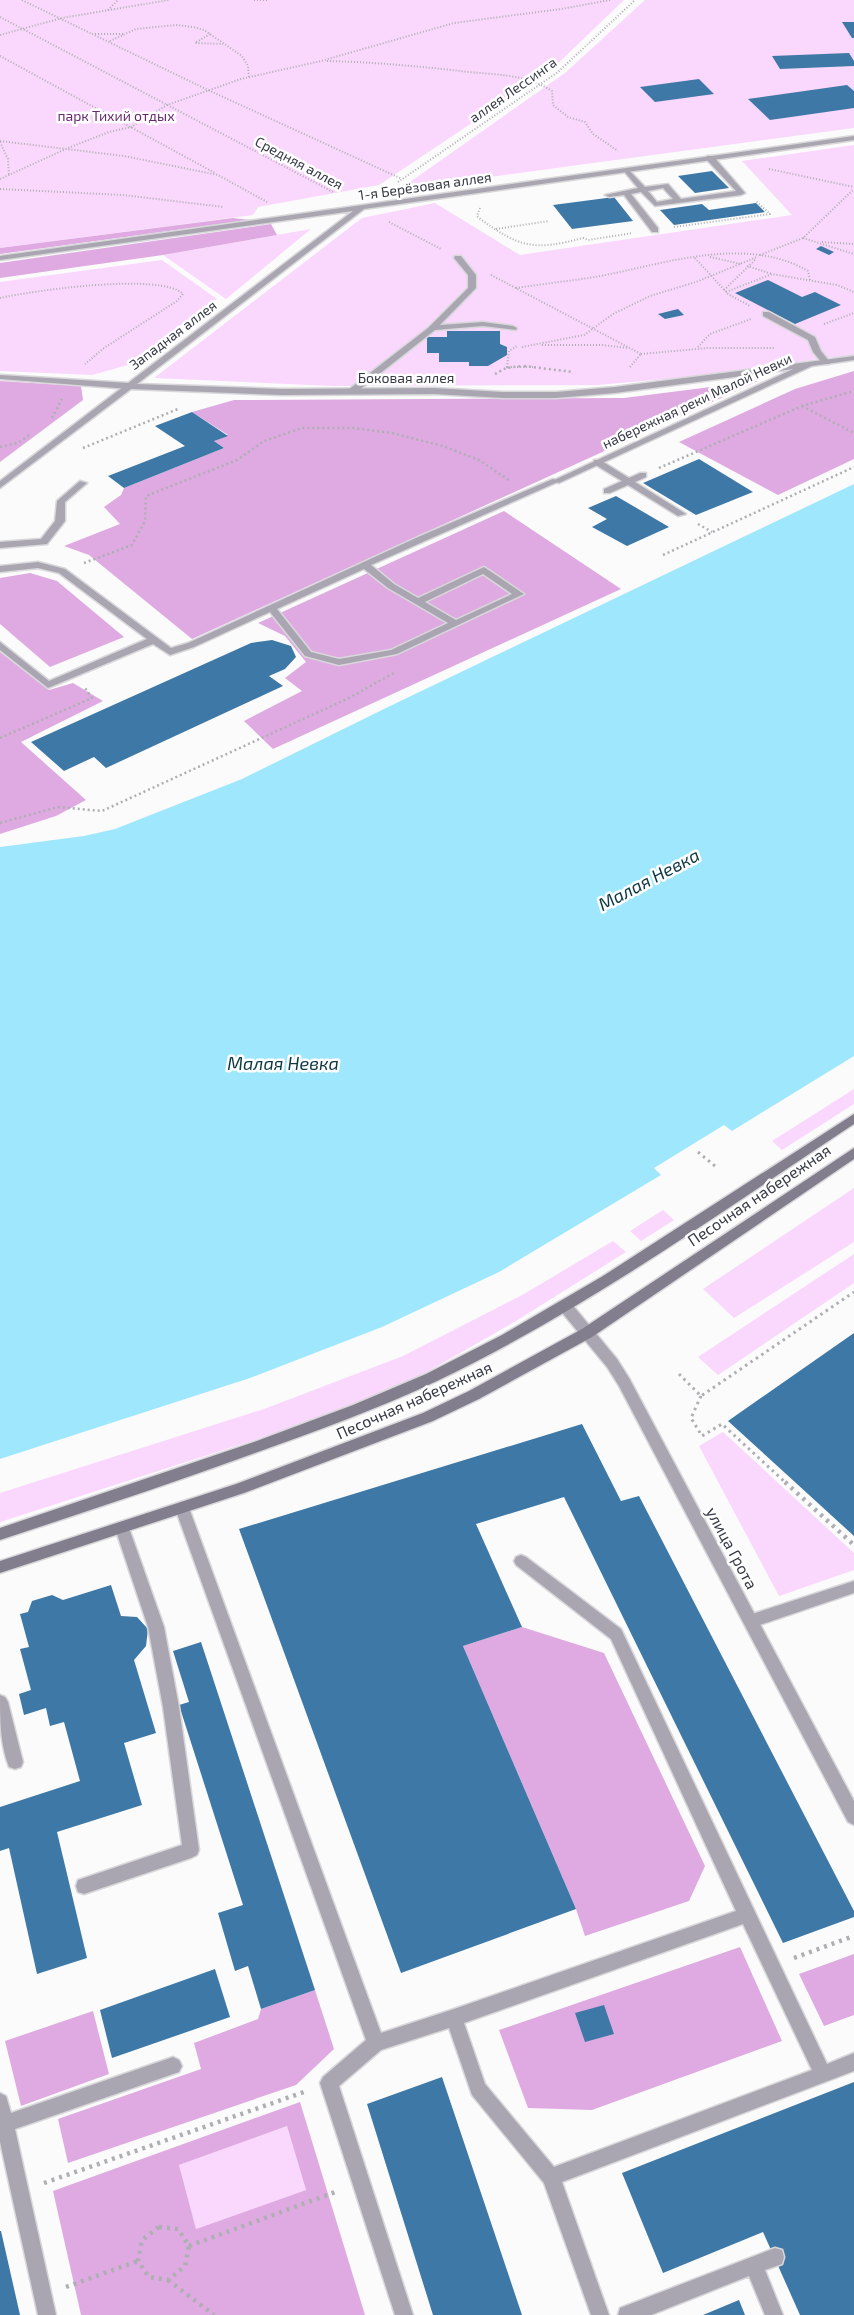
<svg xmlns="http://www.w3.org/2000/svg" width="854" height="2315" viewBox="0 0 854 2315" font-family="'Exo 2',sans-serif">
<rect width="100%" height="100%" fill="#fbfbfb"/>
<!-- green -->
<path fill="#fad7fc" d="M0,0H624L551,70L379,185L258,207L253,215L0,248Z
M645,0H854V128L400,189L565,73Z
M854,145V356L833,357L689,377L597,385L333,386L154,378L362,218L435,203L520,255L792,215L742,161Z
M311,229L226,299L163,255Z
M162,260L217,299L128,365L92,375L0,371V282Z
M854,1089V1104L782,1150L772,1141Z
M854,1188V1242L734,1318L703,1289Z
M663,1210L674,1220L641,1241L630,1231Z
M613,1241L626,1252L516,1321L427,1372L352,1405L270,1435L0,1522V1493L264,1409L403,1356L524,1294Z
M854,1254V1283L718,1375L698,1357Z
M723,1432L854,1553V1570L779,1596L699,1446Z
M287,2126L306,2190L196,2229L179,2165Z"/>
<!-- forest -->
<path fill="#dfaae1" fill-rule="evenodd" d="M233,218L250,220L0,254V248Z
M271,224L277,235L163,255L0,278V263Z
M854,371V459L778,495L679,442L795,389Z
M0,381L81,386L83,400L0,462Z
M758,381L192,639L89,555L64,546L120,524L104,507L121,495L124,488L224,448L214,441L228,435L192,412L234,400L624,398Z
M504,511L621,589L273,749L244,721L302,691L285,678L306,662L285,636L258,623Z
M30,573L57,581L124,637L50,667L0,624V578Z
M0,652L49,690L73,683L103,701L21,742L86,800L56,816L0,834Z
M522,1627L604,1653L705,1866L689,1901L585,1936L576,1909L463,1646Z
M740,1947L782,2041L592,2110L528,2108L499,2030Z
M854,1954V2015L824,2026L799,1974Z
M315,1990L334,2049L296,2085L68,2163L58,2119L201,2069L194,2043L258,2019L261,2009Z
M93,2011L109,2074L21,2106L5,2041Z
M300,2102L365,2315H81L53,2191ZM287,2126L306,2190L196,2229L179,2165Z"/>
<!-- water -->
<path fill="#9fe7fd" d="M854,484V1056L732,1131L724,1125L654,1168L661,1175L499,1272L382,1327L250,1378L0,1459V847L84,836L115,829L242,779L388,707Z"/>
<!-- building -->
<path fill="#3d78a7" d="M842,22H854V38H852Z
M849,53L854,61V66L780,69L772,56Z
M699,79L714,94L655,102L640,87Z
M847,85L854,91V108L770,120L748,99Z
M712,171L729,188L695,193L678,176Z
M614,197L633,221L572,229L553,205Z
M756,203L765,212L674,225L660,210L702,204L709,210Z
M821,246L834,252L829,255L816,249Z
M768,280L802,297L815,292L841,305L795,324L735,293Z
M678,309L684,315L665,319L658,314Z
M447,331H500V344L507,347V355L488,366H469V362H439V353H427V337H447Z
M192,412L228,436L214,441L224,448L124,488L108,476L185,446L155,426Z
M699,459L753,492L696,515L643,483Z
M616,496L669,527L627,546L592,527L607,519L588,508Z
M272,640L291,646L296,657L285,669L269,676L283,686L106,768L94,757L64,771L31,742L251,643Z
M854,1333V1536L728,1421Z
M582,1424L621,1501L639,1496L854,1911V1917L783,1943L564,1497L476,1524L522,1627L463,1646L576,1909L401,1973L239,1529Z
M111,1585L121,1616L137,1617L148,1629L146,1646L134,1660L156,1733L124,1743L142,1805L57,1832L87,1958L37,1974L9,1848L0,1851V1807L80,1781L64,1722L50,1726L46,1708L24,1715L19,1694L31,1690L20,1649L29,1647L20,1614L28,1612L32,1601L52,1595L63,1600Z
M201,1642L315,1990L261,2009L248,1966L235,1971L218,1913L243,1905L179,1705L189,1702L173,1651Z
M215,1969L230,2017L112,2058L100,2010Z
M604,2005L614,2034L585,2042L575,2013Z
M442,2077L522,2315H433L367,2104Z
M854,2082V2315H800L763,2232L663,2273L622,2173Z
M0,2231H1L20,2315H0Z
M739,2300L745,2315H703Z"/>
<g fill="none" stroke-linecap="round" stroke-linejoin="round">
<!-- lane casing -->
<g stroke="#d8d8da" stroke-width="3">
<path id="lane" d="M707,156H713L745,193L741,195L655,206L641,192L631,194L658,228V232H652L624,195L609,197L605,195L638,188L623,170L627,168L645,187L668,184L681,199L736,191L707,160ZM663,188L673,199L657,202L648,191Z
M455,256H461L476,275V288L440,325L483,322L513,326L517,328L516,330L483,326L435,330L354,394H348V390L428,328L468,288V275L454,258Z
M763,312H769L815,337L821,351L830,362L829,364H823L813,352L808,340L763,316Z
M0,375L129,383L133,386L129,389L0,379Z
M594,460H600L629,478L640,473H646V477L635,482L686,514L678,516L628,485L610,493H604V489L622,481L594,464Z
M553,479L560,481L371,565L394,584L418,598L484,567L524,594L397,654L339,665L305,656L270,612L194,647L170,655L153,644L48,688L0,650V642L49,681L147,639L59,573L38,568L0,572V566L38,562L65,569L171,648L188,643L418,537ZM364,569L388,588L448,623L391,650L339,659L311,652L277,609ZM483,574L512,594L456,620L425,602Z
M80,481L87,483L65,502V521L47,544L0,548V542L41,539L55,521L57,501Z
M182,1502L187,1504L189,1508L381,2033L454,2009L736,1911L611,1639L516,1565L514,1561L516,1557L521,1555L526,1557L621,1629L827,2064L854,2053V2071L562,2182L609,2315H591L544,2183L472,2095L449,2028L381,2050L339,2086L413,2315H395L320,2083L323,2077L366,2040L175,1508L177,1504ZM743,1924L812,2070L554,2167L485,2084L464,2023Z
M122,1522L127,1524L129,1528L164,1627L179,1707L199,1850L197,1855L191,1858L84,1894L78,1892L76,1886L78,1880L182,1845L163,1707L148,1627L115,1528L117,1524Z
M854,1581V1593L751,1628L746,1626L744,1621L746,1616Z
M0,1695L5,1697L8,1702L23,1762L21,1767L15,1769L9,1767C0,1744 0,1720 0,1695Z
M173,2057L179,2060L182,2066L179,2072L15,2129L56,2315H38L0,2142V2093L6,2096L11,2113Z
M775,2248L782,2250L784,2257L782,2264L765,2270L783,2315H765L749,2276L651,2315H618L620,2308Z"/>
</g>
<!-- street casing -->
<g stroke="#d8d8da" stroke-width="3">
<path id="street" d="M854,136V140L364,209L137,384L282,389L434,388L503,392H556L615,387L854,356V360L812,366L559,483L552,481L793,369L615,393L556,398H503L434,394L282,395L131,389L0,488V481L353,211L0,260V256Z
M565,1301L570,1302L617,1359L629,1378L854,1801V1825L848,1822L619,1386L607,1367L560,1310L558,1306L560,1302Z"/>
</g>
<!-- secondary casing -->
<g stroke="#d8d8da" stroke-width="3">
<path id="secondary" d="M854,1114V1124C718,1214 585,1310 437,1381C378,1409 316,1431 255,1453C170,1484 85,1512 0,1540V1528L254,1442L353,1405L426,1374L502,1335L603,1276Z
M854,1148V1159L592,1337L479,1399L433,1421L244,1493L0,1573V1561L236,1484L423,1413L469,1391L582,1329Z"/>
</g>
<!-- path-far3 -->
<path stroke="#aeafb3" stroke-width="2" stroke-dasharray="1 2" stroke-linecap="butt" d="M22,0L208,90L402,179
M254,0H269
M108,10L118,0
M0,17L333,192
M95,34H124
M210,34L195,43L223,44
M0,35L62,18L169,0
M110,41L136,29L176,25L193,27L204,30L242,56L248,66L249,77
M0,56L215,173
M327,61C372,62 416,66 460,71C492,75 525,73 552,91L553,105L568,117L585,122L593,134L618,151
M0,141L124,156L218,175L267,202
M0,142L8,159L9,176
M769,169L854,187
M0,179L68,148L109,132L131,127L167,105L241,79L321,61L454,23L561,9L610,0
M398,182L558,72L635,0
M0,189L123,195L224,207
M480,208L477,216L479,218C520,248 534,251 583,238L588,240L633,233
M389,222L441,249
M674,227L770,214L756,201
M496,229L549,221
M803,238L854,254
M822,242L854,244
M760,255L803,238L854,189
M710,257L741,264
M695,258L728,294L750,306
M747,266L772,274
M491,275L641,354
M516,288C542,284 569,281 595,277C662,265 744,234 808,271L810,280
M724,290L756,259
M726,292L772,274L837,285L854,292
M0,298C31,291 161,272 183,294L177,301L104,348L85,364
M824,324L854,313
M542,345H602L628,348
M522,347L584,335L613,314L650,296L696,282L757,257
M698,347L710,334L751,319
M641,354L708,348H775
M507,367L509,351L517,346
M511,367H534
M630,367L641,354"/>
<!-- path-far2 -->
<path stroke="#aeafb3" stroke-width="2.5" stroke-dasharray="2 3" stroke-linecap="butt" d="M524,366L573,372
M507,368L508,366
M495,374L506,368L522,366
M802,406L854,433
M52,418L62,399
M0,447L18,443L29,435
M83,448L178,409
M659,468L802,406L854,391
M698,524L712,532
M663,555L854,467
M84,563L132,545L145,521L146,496L237,460L264,441L302,428H354L392,433L443,446L479,460L510,481
M0,738L92,698L85,688
M0,823L58,807L102,811L347,699L394,673"/>
<!-- path-far1 -->
<path stroke="#aeafb3" stroke-width="3" stroke-dasharray="2.5 4" stroke-linecap="butt" d="M698,1152L715,1166
M679,1374L701,1396L854,1292
M701,1396L691,1418L702,1436L722,1424L786,1483"/>
<!-- path -->
<path stroke="#aeafb3" stroke-width="4.5" stroke-dasharray="3 5" stroke-linecap="butt" d="M785,1482L854,1545
M794,1958L854,1936
M44,2183L307,2091
M159,2227L178,2229L189,2246L185,2266L168,2280L149,2277L138,2261L142,2240Z
M189,2246L338,2191
M168,2280L214,2315
M66,2287L138,2261"/>
<!-- lane -->
<use href="#lane" fill="#a9a6b2" fill-rule="evenodd"/>
<!-- street -->
<use href="#street" fill="#a9a6b2" fill-rule="evenodd"/>
<!-- secondary -->
<use href="#secondary" fill="#827e8e" fill-rule="evenodd"/>
</g>
<g text-anchor="middle" stroke-width="5" stroke-linejoin="round" paint-order="stroke">
<!-- far-street labels -->
<g font-size="14" fill="#373a45" stroke="#fff">
<text transform="translate(513 90) rotate(-35)" y="5">аллея Лессинга</text>
<text transform="translate(299 163) rotate(28)" y="5">Средняя аллея</text>
<text transform="translate(425 186) rotate(-8)" y="5">1-я Берёзовая аллея</text>
<text transform="translate(173 335) rotate(-37)" y="5">Западная аллея</text>
<text x="406" y="383">Боковая аллея</text>
<text transform="translate(697 401) rotate(-25)" y="5">набережная реки Малой Невки</text>
</g>
<!-- far-park labels -->
<g font-size="14" fill="#67296c" stroke="#fff">
<text x="116" y="121">парк Тихий отдых</text>
</g>
<!-- street labels -->
<g font-size="16" fill="#373a45" stroke="#fff">
<text transform="translate(759 1195) rotate(-34)" y="6">Песочная набережная</text>
<text transform="translate(414 1400) rotate(-24)" y="6">Песочная набережная</text>
<text transform="translate(732 1548) rotate(62)" y="6">улица Грота</text>
</g>
<!-- water labels -->
<g font-size="18" font-style="italic" fill="#0d3944" stroke="#fff">
<text transform="translate(649 880) rotate(-28)" y="6">Малая Невка</text>
<text x="283" y="1070">Малая Невка</text>
</g>
</g>
</svg>
